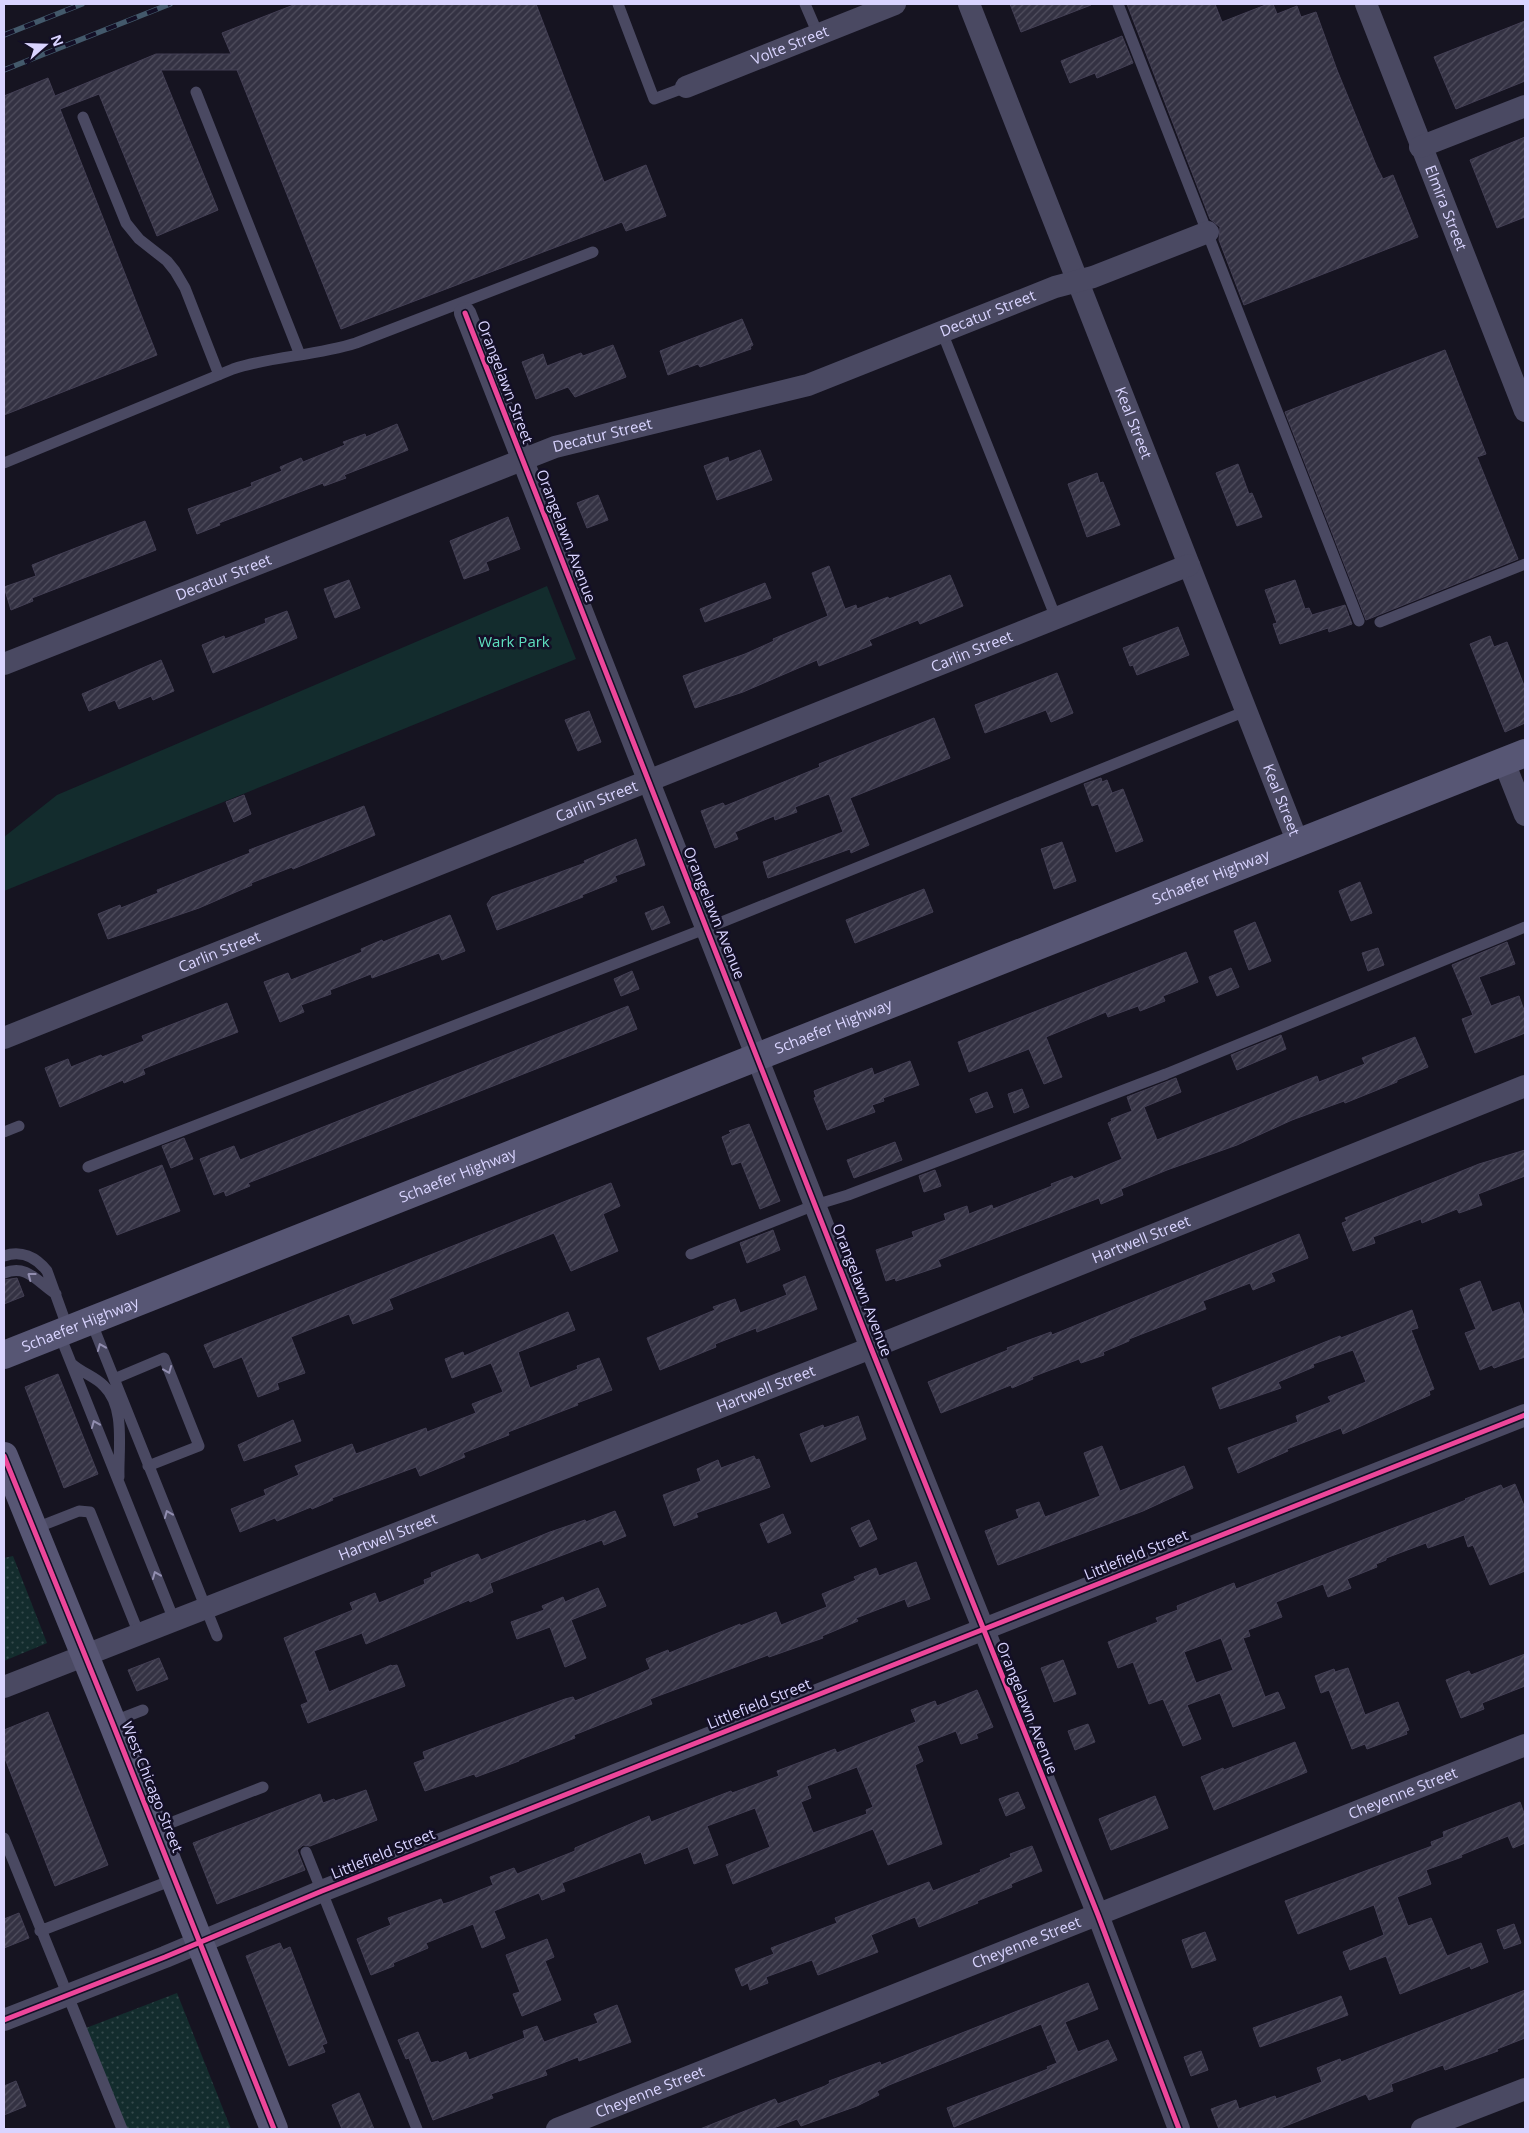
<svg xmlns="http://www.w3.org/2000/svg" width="1529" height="2133" viewBox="0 0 1529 2133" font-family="'Open Sans',sans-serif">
<defs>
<pattern id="grass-dots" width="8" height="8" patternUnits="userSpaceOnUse" patternTransform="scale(1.25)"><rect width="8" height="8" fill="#132c2d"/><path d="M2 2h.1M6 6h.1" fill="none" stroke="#354a4c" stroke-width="1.8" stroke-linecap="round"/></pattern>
<pattern id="building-hatch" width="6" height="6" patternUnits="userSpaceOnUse" patternTransform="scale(1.25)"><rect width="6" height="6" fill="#343243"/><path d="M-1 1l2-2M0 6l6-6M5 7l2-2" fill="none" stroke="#514f5f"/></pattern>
</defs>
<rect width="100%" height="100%" fill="#161421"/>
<!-- grass -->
<path fill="url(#grass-dots)" d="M13,1556L47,1643L4,1661V1558Z
M177,1993L231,2129H126L86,2028Z"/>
<!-- park -->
<path fill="#132c2d" d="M547,586L576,659L4,891V837L57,795Z"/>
<!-- building -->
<path fill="url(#building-hatch)" stroke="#433f54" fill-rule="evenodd" d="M296,4H536L604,182L646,165L666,216L626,231L622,222L341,329L237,70H161L218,210L157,236L99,94L60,109L157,355L4,415V96L48,78L55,96L156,54H231L222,33Z
M1010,4H1091V5L1021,32Z
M1127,4H1215L1222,22L1268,4H1273L1277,14L1297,6L1301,17L1316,12L1337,70L1376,165L1383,179L1393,175L1418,237L1244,305L1219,240L1220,227L1210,219Z
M1525,21V81L1456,109L1434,57Z
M1122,36L1133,63L1097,78L1095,73L1070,83L1061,61Z
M1525,137V217L1497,228L1470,160Z
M742,319L753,345L750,347L751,349L700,367L698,364L668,375L660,351Z
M613,345L626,377L575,397L568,387L536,399L522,362L543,354L547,366L581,353L583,356Z
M1445,350L1486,454L1477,457L1518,559L1366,620L1285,412Z
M397,424L408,450L344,475L346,478L324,486L323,483L219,523L220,525L197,534L188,509L252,486L251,483L282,471L280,467L301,458L303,462L345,445L343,442L365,434L366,437Z
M760,450L772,480L717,500L704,466L728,457L729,462Z
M1238,464L1249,494L1252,493L1262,517L1237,526L1216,473Z
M1097,473L1100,483L1103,482L1120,525L1087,537L1068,484Z
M598,495L608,520L587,528L577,503Z
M508,517L520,549L486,562L489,570L464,579L450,541Z
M145,521L156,550L32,598L33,601L11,610L4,587L36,576L32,565Z
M829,566L845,609L856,605L857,609L888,597L889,599L950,575L963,606L920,624L918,620L869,640L872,645L819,666L817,660L743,692L695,708L683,676L745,654L774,641L773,639L828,616L812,573Z
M349,580L360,608L335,618L324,589Z
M1295,580L1305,609L1309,608L1312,615L1345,605L1352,624L1329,632L1328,628L1280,644L1273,624L1277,623L1265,590Z
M765,583L771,598L705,622L700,609Z
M287,611L297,638L213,673L202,645L224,636L225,639L266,623L265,619Z
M1178,627L1189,655L1137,675L1133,665L1130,666L1123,648Z
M1490,636L1494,647L1507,642L1525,688V723L1505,732L1470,644Z
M161,660L174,691L153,700L151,696L119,709L115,700L89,711L82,694Z
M1057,673L1073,713L1051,722L1046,710L985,733L975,705Z
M589,711L601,742L578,751L565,720Z
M934,718L950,758L850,798L869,845L851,853L850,849L768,878L763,862L843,832L829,794L795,807L797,812L775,820L774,816L735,832L738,839L715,848L701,811L723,803L725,806L769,788L820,767L819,764Z
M1101,778L1102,782L1107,780L1112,793L1123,789L1143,841L1116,852L1098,804L1092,806L1084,784Z
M244,795L251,814L234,822L226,802Z
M364,806L375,835L293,869L292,867L251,883L252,885L199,908L108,939L98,914L120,905L121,908L158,893L157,890L250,853L249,850Z
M636,839L645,865L615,876L617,881L582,895L583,897L497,930L487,904L492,897L585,863L584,861Z
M1062,842L1076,881L1054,889L1041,849Z
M1360,882L1372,913L1351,921L1339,891Z
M924,889L933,912L855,943L846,920Z
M663,906L670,923L652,930L645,913Z
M450,915L465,951L442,960L439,953L372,978L371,974L330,990L331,994L301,1005L304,1012L280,1022L264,982L288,973L291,980L362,952L361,949L382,940L383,942Z
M1255,922L1271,961L1249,970L1234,931Z
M1507,942L1515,964L1479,977L1491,1006L1519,996L1525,1013V1033L1475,1053L1462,1019L1473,1015L1452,965Z
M1378,948L1384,965L1368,971L1362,953Z
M1186,952L1198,982L1163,996L1165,1001L1140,1011L1138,1006L1108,1017L1106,1012L1046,1037L1062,1077L1044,1084L1029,1049L969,1072L958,1042Z
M1231,968L1239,987L1217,996L1209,977Z
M632,971L639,989L621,996L614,979Z
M227,1003L238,1032L175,1056L143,1069L145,1074L124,1083L123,1080L60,1107L45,1068L68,1059L71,1067L101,1055L102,1057L144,1041L142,1036Z
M628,1006L637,1029L248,1183L250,1186L226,1196L224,1191L214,1195L200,1159L234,1146L240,1160Z
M1281,1035L1286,1049L1237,1070L1231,1055Z
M1415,1037L1428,1067L1397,1080V1082L1345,1103L1344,1101L1292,1120L1237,1145L1167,1170L1121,1189L1123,1195L1101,1204L1099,1198L938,1260L941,1266L896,1281L895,1278L886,1281L876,1250L914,1237L912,1232L946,1220L944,1214L967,1206L969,1214L992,1205L993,1209L1052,1186L1051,1184L1072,1176L1074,1179L1122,1159L1108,1123L1112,1121L1111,1119L1132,1111L1127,1097L1176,1078L1181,1092L1144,1107L1157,1140L1317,1076L1319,1082L1365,1064L1362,1058Z
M910,1061L919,1085L883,1098L884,1101L872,1105L875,1112L827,1130L814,1098L816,1097L814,1091L872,1068L874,1075Z
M1022,1089L1029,1107L1014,1113L1008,1094Z
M987,1092L993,1107L976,1113L970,1099Z
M749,1124L780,1201L760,1209L741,1162L732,1165L722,1137L731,1133L729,1131Z
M184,1138L193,1159L171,1168L162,1146Z
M895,1142L902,1160L854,1178L847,1160Z
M1525,1150V1176L1478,1194L1482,1205L1459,1213L1457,1209L1422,1223L1421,1219L1373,1237L1375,1243L1353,1251L1342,1223L1347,1221L1345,1218L1479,1164Z
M162,1165L180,1211L117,1235L99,1190Z
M935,1170L941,1186L924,1192L919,1176Z
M611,1183L620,1206L603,1214L618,1251L571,1271L554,1233L389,1299L393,1309L353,1324L349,1314L291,1337L305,1373L277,1383L279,1389L258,1397L242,1357L214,1368L204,1345Z
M773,1230L780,1250L747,1263L740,1243Z
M1299,1234L1308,1258L1271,1273L1275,1281L1253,1290L1250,1283L1203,1301L1206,1309L1129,1339V1341L1103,1352L1104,1355L1081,1363L1079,1359L1032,1377L1033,1379L1012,1388L1011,1385L941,1413L928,1382L1008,1350L1007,1348L1051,1332L1052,1335Z
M805,1276L817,1309L767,1328L757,1332L756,1328L715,1344L716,1347L660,1370L647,1338L715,1310L713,1307L735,1299L740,1313L787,1295L783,1285Z
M17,1278L24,1296L4,1304V1280Z
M1480,1281L1492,1312L1519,1302L1525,1319V1357L1494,1368L1492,1365L1480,1370L1465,1333L1476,1329L1460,1289Z
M1412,1310L1418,1328L1411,1330L1434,1389L1429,1391L1430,1395L1343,1434L1341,1428L1287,1449L1288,1451L1238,1473L1228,1448L1298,1422L1296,1416L1331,1402L1328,1397L1366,1382L1353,1350L1313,1364L1314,1367L1278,1382L1281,1388L1220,1409L1212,1388L1325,1342L1340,1336L1341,1338Z
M568,1312L575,1330L518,1352L530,1388L578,1369L577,1366L599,1358L612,1390L577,1403L578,1405L508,1432L509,1435L463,1453L465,1457L420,1476L416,1467L332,1498L333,1500L312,1509L311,1507L277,1521L275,1518L240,1532L231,1509L266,1495L264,1490L299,1475L295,1466L352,1444L356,1454L426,1428L427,1432L476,1413L472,1404L503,1392L491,1363L452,1378L445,1359L463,1352L464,1356Z
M58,1374L98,1474L64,1488L25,1387Z
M858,1416L866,1439L811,1462L800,1434L823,1425L824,1428Z
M293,1420L301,1441L244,1461L238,1445Z
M1102,1446L1120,1491L1184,1466L1193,1488L1143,1511L998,1565L985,1531L1019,1518L1016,1510L1039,1502L1045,1517L1100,1496L1084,1453Z
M754,1456L756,1460L759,1459L770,1487L696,1513L698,1517L674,1526L663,1495L701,1481L697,1469L718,1460L721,1468Z
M1515,1484L1525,1508V1571L1490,1585L1473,1545L1468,1547L1464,1535L1428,1548L1426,1543L1386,1558V1560L1376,1564L1377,1567L1347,1579L1351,1588L1328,1597L1323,1584L1276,1602L1282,1617L1248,1630L1250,1636L1243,1638L1265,1697L1278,1692L1285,1708L1233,1727L1220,1693L1187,1705L1201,1739L1183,1746L1163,1699L1149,1704L1133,1662L1118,1668L1108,1642L1158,1622L1156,1618L1178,1610L1177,1606L1234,1583L1236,1589L1466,1500L1465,1499L1501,1485L1503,1489ZM1221,1638L1233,1670L1196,1683L1184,1652Z
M615,1511L626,1536L604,1545L602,1540L490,1583L493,1592L470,1602L469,1600L366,1644L362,1633L314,1651L329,1692L391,1665L392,1666L397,1665L405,1686L308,1723L301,1705L308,1702L284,1638L353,1610L350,1603L375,1593L379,1603L425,1584L424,1580L432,1577L431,1573L455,1563L478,1554L481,1560L550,1532L585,1520L586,1522Z
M783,1514L791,1533L768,1543L760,1524Z
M869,1520L877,1539L860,1547L851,1528Z
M916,1562L930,1599L908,1607L905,1599L856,1618L858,1621L822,1636L823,1638L769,1657L768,1655L650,1699L652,1704L574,1735L575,1738L519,1760V1761L476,1777L474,1774L425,1791L414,1763L425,1759L423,1752L565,1699L573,1697L575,1701L626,1680L650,1669L646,1659L668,1650L669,1653L740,1624V1626L776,1612L781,1625L827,1607L822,1594L856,1580L854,1577L876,1568L879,1576Z
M598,1588L606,1606L571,1620L586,1658L565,1667L550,1627L517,1639L511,1622L544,1610L542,1606L563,1597L565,1602Z
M1525,1654V1686L1482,1703L1484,1709L1461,1718L1446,1680L1469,1671L1471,1675Z
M159,1658L168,1679L137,1691L128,1670Z
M1063,1660L1076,1694L1054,1702L1041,1668Z
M1348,1668L1365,1715L1398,1702L1409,1730L1406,1731L1407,1734L1367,1749L1365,1744L1352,1749L1329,1690L1321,1693L1315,1676L1334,1669L1335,1672Z
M977,1690L993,1727L976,1734L978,1738L961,1744L956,1731L917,1746L923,1761L915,1765L942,1844L888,1865L873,1829L733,1884L726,1865L770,1847L755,1808L707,1826L718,1855L694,1864L688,1847L645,1864L641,1852L562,1883L565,1891L542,1900L539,1893L494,1911L505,1938L482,1948L473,1924L426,1943L428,1948L393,1963L394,1966L371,1975L357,1939L391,1925L388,1918L441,1899L443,1904L450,1902L493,1885L490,1877L514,1868L517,1874L575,1851V1848L649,1816L651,1822L731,1791L732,1793L779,1776L777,1771L835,1749L837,1753L916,1722L911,1710L935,1701L937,1706ZM857,1767L873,1807L866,1810L867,1814L813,1833L801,1802L811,1798L807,1786Z
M48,1712L108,1865L55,1886L4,1756V1730Z
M1088,1724L1095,1742L1075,1750L1068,1731Z
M1295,1742L1307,1772L1214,1810L1201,1777L1223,1768L1224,1770Z
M366,1790L377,1820L310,1846L303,1845L297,1850L305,1870L217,1904L193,1843L320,1794L323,1803L334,1799L335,1801Z
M1018,1792L1025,1808L1006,1816L999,1799Z
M1155,1796L1168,1828L1111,1850L1099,1819Z
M1520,1802L1525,1816V1843L1513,1848L1508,1836L1461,1855L1462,1857L1426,1870L1431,1884L1397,1897L1408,1926L1431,1918L1447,1956L1481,1943L1488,1962L1471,1969L1470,1966L1400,1994L1386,1956L1350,1970L1343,1952L1384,1935L1374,1905L1298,1934L1285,1901L1432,1846L1431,1842L1444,1837L1443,1832Z
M1032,1846L1042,1871L1011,1884L1012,1887L977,1901L978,1903L919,1927L915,1917L871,1935L878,1952L818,1975L812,1960L766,1977L768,1983L750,1990L748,1983L742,1986L735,1969L774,1954L771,1948L837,1923L835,1918L929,1882L933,1891L981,1872L980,1870L1011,1857L1010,1854Z
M19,1913L29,1938L4,1948V1919Z
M1514,1924L1521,1943L1504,1949L1497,1930Z
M1205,1932L1216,1960L1192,1968L1182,1940Z
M547,1939L554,1957L545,1961L561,2000L522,2016L513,1994L520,1992L506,1955Z
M280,1943L283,1950L290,1947L327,2043L322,2045L325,2052L289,2066L246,1956Z
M1088,1983L1098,2009L1065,2022L1078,2052L1108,2040L1117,2060L954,2127L947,2108L1048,2069L1047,2067L1057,2063L1041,2024L889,2085L877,2091L879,2095L857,2106L801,2126L797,2119L771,2129H700L775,2099L778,2104L825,2086L830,2083L829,2081L880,2062L881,2065Z
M1525,1990V2038L1497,2049L1498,2051L1445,2070L1443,2065L1391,2084L1393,2091L1369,2100L1366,2094L1278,2129H1219L1211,2109L1236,2100L1239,2109L1275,2096L1276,2099L1322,2082L1317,2068L1340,2059L1341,2062Z
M1341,1996L1348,2015L1260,2047L1253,2028Z
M617,2005L631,2042L579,2061L578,2057L545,2070L547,2075L491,2094L493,2098L433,2120L409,2058L406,2059L398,2040L418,2032L431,2063L438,2061L439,2063L466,2052L469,2060L525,2038L523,2031L537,2026L544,2042L598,2023L594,2014Z
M1201,2051L1208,2070L1191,2076L1184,2057Z
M16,2081L26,2106L4,2115V2086Z
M359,2093L374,2129H342L332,2105Z"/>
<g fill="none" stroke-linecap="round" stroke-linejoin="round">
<!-- lane -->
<path stroke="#4a4962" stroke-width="11" d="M618,4L654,99L686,87
M805,4L818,34
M1118,4L1359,621
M196,92L300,355
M83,117L126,223L139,239L167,261L175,271L185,288L219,375
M942,332L1056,618
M4,463L233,369C273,356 315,356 356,343L593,252
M1380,622L1525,564
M4,1132L19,1126
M88,1167L707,928L1246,711
M691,1254L815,1205L848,1195L1166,1074L1525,927
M4,1256C21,1250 36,1257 47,1271L68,1329
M4,1273C28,1264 37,1282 56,1294
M91,1321L217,1636
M59,1333L174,1620
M72,1364C82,1373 96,1377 104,1386C126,1407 118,1450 119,1477
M114,1379L164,1358L199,1446L148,1466
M33,1529L79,1511L90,1512L139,1634
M112,1722L143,1710
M155,1829L263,1787
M4,1838L122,2129
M306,1852L417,2129
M40,1931L175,1879"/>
<!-- street -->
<g stroke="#4a4962" stroke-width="22">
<path id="s1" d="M969,4L1298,843"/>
<path id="s2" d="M1366,4L1525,411"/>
<path id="s3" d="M686,87L895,4"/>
<path d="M1420,147L1525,106"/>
<path d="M465,313L871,1348L1098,1915L1179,2129"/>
<path id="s4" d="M4,664L555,447L808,385L1055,287L1093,277L1208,232"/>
<path d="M1504,762L1525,815"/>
<path id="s5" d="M4,1038L1189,565"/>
<path id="s6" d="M4,1687L871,1348L1525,1086"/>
<path d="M4,2020L165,1957L322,1891L1525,1415"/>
<path id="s7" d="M557,2129L1525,1745"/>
<path d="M1422,2129L1525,2089"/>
</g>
<!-- secondary -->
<g stroke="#575674" stroke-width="28">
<path id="s8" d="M4,1355L1525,753"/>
<path d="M4,1456L112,1722L274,2129"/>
</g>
<!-- rail casing -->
<g stroke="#43596b" stroke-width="5.5">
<path id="rail" d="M4,35L82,4
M4,70L170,4"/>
</g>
<!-- rail -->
<use href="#rail" stroke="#130f26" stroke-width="4" stroke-dasharray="11" stroke-linecap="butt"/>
<!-- cycleway casing -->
<g stroke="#130f26" stroke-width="8">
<path id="cycleway" d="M465,313L871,1348L1098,1915L1179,2129
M4,1456L112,1722L274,2129
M4,2020L165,1957L322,1891L1525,1415"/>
</g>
<!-- cycleway -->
<use href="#cycleway" stroke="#ed469a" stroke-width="5"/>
</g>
<!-- one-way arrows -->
<defs><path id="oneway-chevron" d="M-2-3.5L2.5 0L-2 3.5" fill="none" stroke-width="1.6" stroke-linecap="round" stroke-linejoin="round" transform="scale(1.25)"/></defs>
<g stroke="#928eb0">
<use href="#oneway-chevron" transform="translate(31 1276) rotate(-143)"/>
<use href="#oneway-chevron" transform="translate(101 1347) rotate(-112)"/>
<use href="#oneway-chevron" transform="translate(168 1370) rotate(68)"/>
<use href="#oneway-chevron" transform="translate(95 1424) rotate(-112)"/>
<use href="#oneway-chevron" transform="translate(168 1514) rotate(-112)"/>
<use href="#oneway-chevron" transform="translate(156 1575) rotate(-112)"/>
</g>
<g text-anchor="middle" stroke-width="5" stroke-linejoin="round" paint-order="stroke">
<!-- street labels -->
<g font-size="15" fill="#d9d4ff" stroke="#130f26">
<text dy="5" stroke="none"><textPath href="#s3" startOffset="112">Volte Street</textPath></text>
<text dy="5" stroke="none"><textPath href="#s2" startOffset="219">Elmira Street</textPath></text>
<text dy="5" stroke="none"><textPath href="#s4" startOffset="1046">Decatur Street</textPath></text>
<text transform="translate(505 382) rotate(69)" y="5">Orangelawn Street</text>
<text dy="5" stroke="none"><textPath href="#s1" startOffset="450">Keal Street</textPath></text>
<text dy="5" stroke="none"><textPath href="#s4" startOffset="641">Decatur Street</textPath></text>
<text transform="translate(566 536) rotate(69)" y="5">Orangelawn Avenue</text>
<text dy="5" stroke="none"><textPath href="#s4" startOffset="236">Decatur Street</textPath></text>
<text dy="5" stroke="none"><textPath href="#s5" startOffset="1042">Carlin Street</textPath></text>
<text dy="5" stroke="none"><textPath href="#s5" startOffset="638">Carlin Street</textPath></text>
<text dy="5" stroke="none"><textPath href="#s1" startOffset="855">Keal Street</textPath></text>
<text dy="5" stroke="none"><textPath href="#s8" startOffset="1298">Schaefer Highway</textPath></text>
<text transform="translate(714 913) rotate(68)" y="5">Orangelawn Avenue</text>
<text dy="5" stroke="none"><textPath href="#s5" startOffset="232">Carlin Street</textPath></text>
<text dy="5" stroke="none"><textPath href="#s8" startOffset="892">Schaefer Highway</textPath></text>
<text dy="5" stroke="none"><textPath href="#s8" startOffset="488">Schaefer Highway</textPath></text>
<text dy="5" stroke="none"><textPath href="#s6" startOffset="1222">Hartwell Street</textPath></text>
<text transform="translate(862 1290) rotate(69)" y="5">Orangelawn Avenue</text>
<text dy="5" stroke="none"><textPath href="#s8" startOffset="82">Schaefer Highway</textPath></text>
<text dy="5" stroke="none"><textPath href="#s6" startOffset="818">Hartwell Street</textPath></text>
<text dy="5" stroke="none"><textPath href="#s6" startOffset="412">Hartwell Street</textPath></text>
<text transform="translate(1136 1555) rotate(-22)" y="5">Littlefield Street</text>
<text transform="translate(759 1704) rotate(-22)" y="5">Littlefield Street</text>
<text transform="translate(1027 1708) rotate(68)" y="5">Orangelawn Avenue</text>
<text transform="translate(152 1787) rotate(68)" y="5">West Chicago Street</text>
<text dy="5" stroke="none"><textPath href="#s7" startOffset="910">Cheyenne Street</textPath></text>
<text transform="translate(383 1854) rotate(-22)" y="5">Littlefield Street</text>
<text dy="5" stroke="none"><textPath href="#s7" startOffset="505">Cheyenne Street</textPath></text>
<text dy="5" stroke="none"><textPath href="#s7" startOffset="100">Cheyenne Street</textPath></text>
</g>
<!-- park labels -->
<g font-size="15" fill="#5fe0c0" stroke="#130f26">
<text x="514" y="647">Wark Park</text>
</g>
</g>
<!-- border -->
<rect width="1529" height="2133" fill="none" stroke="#d9d4ff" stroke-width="10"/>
<!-- north arrow -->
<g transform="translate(45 45) rotate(70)" stroke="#130f26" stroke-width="4" paint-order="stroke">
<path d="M0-4L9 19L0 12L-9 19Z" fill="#d9d4ff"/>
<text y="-8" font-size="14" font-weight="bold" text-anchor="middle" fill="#d9d4ff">N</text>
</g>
</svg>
